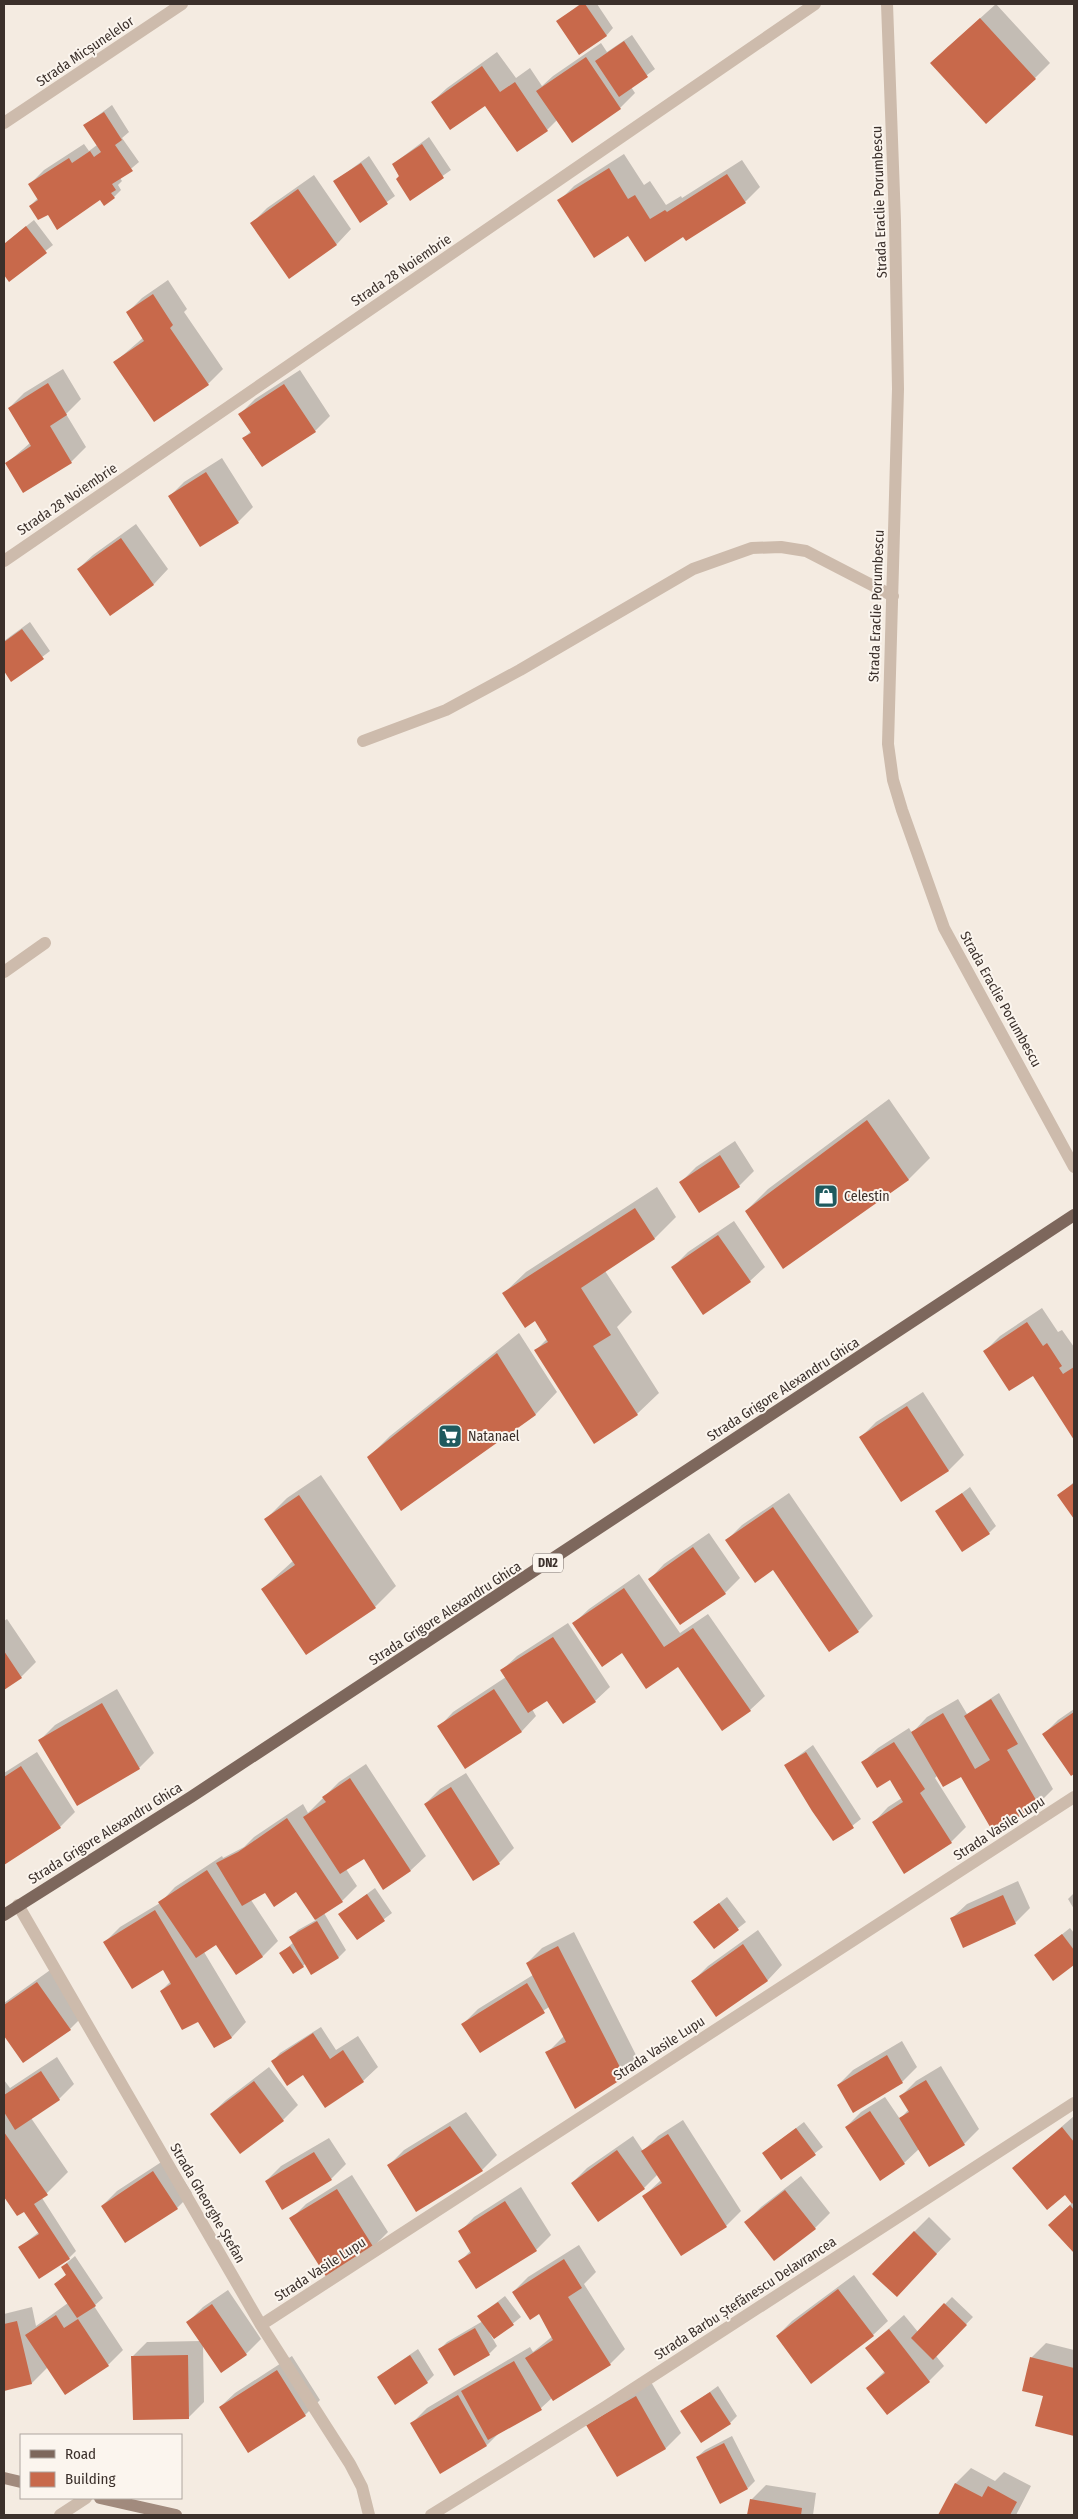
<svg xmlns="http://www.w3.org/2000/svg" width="1078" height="2519" viewBox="0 0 1078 2519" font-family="'Fira Sans Condensed',sans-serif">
<rect width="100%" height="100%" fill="#f4ebe1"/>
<!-- shadow -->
<path fill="#0003" d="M580,4H597L613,28L606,36L558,21Z
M996,4L1050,63L1035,78L947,48Z
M632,35L655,69L631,87L635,93L620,108L557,120L547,130L517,151L485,105L432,102L447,88L497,52L516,78L530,68L542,86L553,76L601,43L607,52Z
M112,105L129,132L122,138L139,162L120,178L122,181L118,185L121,190L114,197L101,198L48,213L30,206L38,198L30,184L44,170L84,144L89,151L97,145L85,125Z
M429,137L451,170L410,199L393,164Z
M624,154L644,185L650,181L666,205L681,196L682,198L742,160L760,187L745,202L684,236L629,235L559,201L574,186Z
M369,156L395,196L361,221L335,181Z
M314,175L351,229L337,244L252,223L267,208Z
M34,220L53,245L9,280L4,273V244Z
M168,280L187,309L184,312L223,369L208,384L115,362L144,337L127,313L142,298Z
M63,369L81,399L66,414L86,447L71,462L24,491L7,463L30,443L9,408L24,393Z
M300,370L330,416L315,431L244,438L251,431L240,414L255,399Z
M222,458L253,507L238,522L169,497L184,482Z
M136,524L168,569L154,584L110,614L78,569L93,555Z
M30,622L50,651L12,680L4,668V641Z
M889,1099L930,1158L909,1179L783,1267L746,1211L768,1189Z
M735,1141L754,1171L739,1186L681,1182L696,1167Z
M657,1187L676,1217L655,1238L605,1271L632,1312L617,1327L659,1393L637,1414L536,1350L547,1339L535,1320L504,1293L526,1272Z
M734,1221L765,1267L750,1281L673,1267L688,1252Z
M1042,1308L1058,1332L1062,1330L1074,1347V1438L1033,1375L985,1351L1000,1336Z
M519,1333L557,1392L536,1414L402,1509L369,1457L390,1436Z
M923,1392L964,1455L949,1470L901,1500L861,1437L876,1422Z
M321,1475L396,1586L375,1607L262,1589L293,1561L266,1519L287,1498Z
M1074,1482V1517L1059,1495Z
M970,1487L996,1526L989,1533L937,1512Z
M789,1493L873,1616L858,1631L773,1568L727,1540L742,1525Z
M709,1533L740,1578L725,1593L650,1579L664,1564Z
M639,1574L680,1633L708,1614L765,1696L750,1710L679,1665L622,1651L574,1623L589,1609Z
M7,1619L36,1662L21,1677L4,1688V1621Z
M568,1623L610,1687L595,1701L547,1699L532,1709L536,1716L522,1731L439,1727L453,1712L506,1677L502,1670L517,1656Z
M117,1689L154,1753L139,1768L40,1740L55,1725Z
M999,1693L1053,1789L1038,1804L961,1775L937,1776L935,1778L966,1827L951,1842L874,1822L888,1807L902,1798L890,1778L863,1762L878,1748L909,1728L912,1733L927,1717L958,1699L967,1714Z
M1074,1709V1772L1072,1774L1043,1735L1058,1720Z
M813,1745L861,1819L834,1840L786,1765Z
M37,1752L75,1812L60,1827L4,1863V1773Z
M366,1764L426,1856L411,1870L364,1857L346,1869L357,1886L342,1901L324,1913L346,1950L339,1957L306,1963L303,1966L281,1953L294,1942L291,1937L298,1930L316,1920L296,1890L265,1892L251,1900L278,1941L263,1956L236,1973L217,1943L204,1952L246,2022L232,2037L214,2046L198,2021L161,1991L171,1981L164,1969L105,1942L120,1927L160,1903L175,1887L222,1856L223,1858L244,1847L254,1837L303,1804L308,1813L339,1782Z
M466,1773L514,1848L499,1863L473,1880L425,1804L440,1789Z
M1018,1881L1030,1908L1015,1923L952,1918L967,1904Z
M375,1888L392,1913L358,1939L340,1914Z
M1074,1893V1909L1068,1899Z
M727,1897L746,1922L714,1947L695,1922Z
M1070,1928L1074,1933V1964L1053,1979L1036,1955Z
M758,1930L782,1965L768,1980L717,2015L693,1981L708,1966Z
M574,1932L639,2061L624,2076L547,2053L564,2036L549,2007L480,2052L463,2024L478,2009L533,1975L527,1963L542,1948Z
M53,1968L85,2014L70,2029L23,2062L4,2033V2003Z
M321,2027L336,2050L358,2036L378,2067L363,2081L304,2074L273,2061L280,2053Z
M902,2041L917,2067L902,2082L838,2085L853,2070Z
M57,2057L74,2084L59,2099L31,2118L68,2172L42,2198L76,2251L69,2258L20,2247L39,2232L24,2210L17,2215L4,2195V2080L10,2088Z
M941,2066L979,2129L964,2144L919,2149L904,2163L846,2127L861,2112L885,2097L900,2119L909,2109L901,2096L916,2081Z
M269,2067L298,2105L283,2120L211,2114L226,2100Z
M466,2112L497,2155L482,2170L416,2210L389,2165L404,2150Z
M1074,2116V2251L1049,2225L1072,2203L1065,2194L1014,2168Z
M683,2120L741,2211L726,2226L681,2254L644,2196L661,2180L658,2174L644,2188L572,2183L587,2168L633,2136L643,2151L658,2136Z
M804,2122L823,2147L782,2178L763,2153Z
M329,2138L346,2164L331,2179L266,2181L281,2166Z
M169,2157L192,2193L177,2208L102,2206L117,2191Z
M352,2175L388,2232L373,2247L291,2219L306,2204Z
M801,2176L830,2213L815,2228L746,2222L761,2207Z
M521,2187L551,2235L536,2250L476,2287L460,2262L471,2250L460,2232L474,2217Z
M929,2217L951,2239L911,2280L914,2232Z
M579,2245L596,2272L584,2284L625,2349L610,2364L552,2398L541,2408L501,2431L487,2445L412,2423L427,2408L530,2347L533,2352L553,2336L540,2313L513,2292L528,2277Z
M75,2256L103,2298L94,2306L123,2350L108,2365L48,2367L32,2383L4,2390V2314L32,2307L36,2326L68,2303L56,2284L67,2274L62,2267Z
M854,2275L888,2321L873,2335L777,2336L792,2321Z
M228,2290L261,2339L246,2354L203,2344L204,2402L189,2417L132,2357L147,2342L201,2341L188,2322L203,2307Z
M505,2296L521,2317L495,2338L490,2331L489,2332L497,2346L489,2354L454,2374L440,2349L447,2342L483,2321L479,2316Z
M952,2297L973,2317L936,2356L944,2366L929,2381L867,2388L885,2371L867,2348L904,2315L918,2332Z
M1046,2343L1074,2350V2434L1037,2425L1044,2395L1031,2358Z
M418,2349L434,2375L427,2382L378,2377Z
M292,2356L320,2400L305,2415L220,2407L235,2393Z
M651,2382L681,2433L666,2448L617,2476L588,2425Z
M718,2386L737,2416L730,2423L682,2412Z
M732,2436L755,2481L748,2488L697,2457L705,2450Z
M971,2468L995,2481L1004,2472L1031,2486L1016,2515H939L956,2483Z
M766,2485L816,2493L813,2515H749L751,2500Z"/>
<!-- building -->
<path fill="#c8694b" d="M581,4H585L607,36L579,55L556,21Z
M980,18L1036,79L986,124L930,63Z
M624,41L648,77L619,97L595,61Z
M586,57L621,109L572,143L536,91Z
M482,66L500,92L515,82L548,131L517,152L485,106L450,130L431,102Z
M104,112L122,140L115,145L133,171L112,184L116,190L111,193L115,198L104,206L100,200L57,230L48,215L38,220L29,206L38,200L28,184L69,158L72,163L90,151L94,157L101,152L83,125Z
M422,144L444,178L410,201L396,179L399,176L392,164Z
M361,163L388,204L360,223L333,181Z
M609,168L628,199L635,195L650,219L665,210L667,212L727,174L746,203L686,241L683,237L645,262L628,236L594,258L557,200Z
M298,189L337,245L289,279L250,223Z
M26,226L47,253L9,282L4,275V244Z
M153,294L173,325L170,328L209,385L154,422L113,362L144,341L126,312Z
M48,383L67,415L50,426L72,463L23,493L5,463L31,446L8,408Z
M284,384L316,432L262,467L242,438L251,433L238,414Z
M206,472L239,523L200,547L168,496Z
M121,538L154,585L110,616L77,569Z
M22,629L44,659L11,682L4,671V642Z
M867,1120L909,1180L783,1269L745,1211Z
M720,1155L740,1187L699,1213L679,1182Z
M635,1208L655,1239L581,1288L611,1335L593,1346L638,1415L594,1444L534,1350L548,1342L535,1321L525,1328L502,1293Z
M718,1235L751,1282L703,1315L671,1267Z
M1027,1322L1043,1346L1047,1343L1062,1366L1059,1368L1063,1374L1074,1367V1440L1033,1376L1009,1391L983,1351Z
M497,1353L536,1415L401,1511L367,1457Z
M907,1406L949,1471L901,1502L859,1437Z
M1074,1483V1519L1057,1495Z
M962,1493L990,1534L962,1552L935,1511Z
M299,1495L376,1608L306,1655L261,1589L295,1565L264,1519Z
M773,1507L859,1632L829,1652L773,1570L755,1583L725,1540Z
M693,1547L726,1594L680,1625L648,1579Z
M624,1588L664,1647L693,1628L751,1711L722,1731L678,1667L646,1689L622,1653L602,1667L572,1623Z
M553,1637L596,1702L563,1724L547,1701L528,1713L500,1670Z
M4,1651L22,1678L4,1690Z
M494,1689L522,1732L465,1769L437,1726Z
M991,1699L1018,1744L1007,1750L1039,1805L993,1832L961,1777L943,1787L911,1732L943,1713L975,1769L990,1760L964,1716Z
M102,1703L140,1769L77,1806L38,1740Z
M1074,1712V1774L1071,1776L1042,1734Z
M894,1742L925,1789L920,1793L952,1843L904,1874L872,1822L903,1802L890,1780L877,1788L861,1762Z
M806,1752L854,1828L833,1841L812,1811L784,1765Z
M21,1766L61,1828L4,1865V1777Z
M350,1778L411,1871L383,1890L364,1859L340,1874L303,1817L326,1802L322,1797Z
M451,1787L500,1864L473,1881L424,1804Z
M287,1818L343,1902L315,1920L296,1892L274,1907L265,1893L242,1906L216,1863L238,1852Z
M207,1870L263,1957L236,1975L216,1945L196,1958L158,1902Z
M367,1894L385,1921L357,1940L338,1914Z
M1003,1895L1016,1924L963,1948L950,1918Z
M719,1903L739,1930L714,1949L693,1922Z
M155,1910L232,2038L214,2048L198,2022L182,2030L160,1991L171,1984L163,1970L132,1989L103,1942Z
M317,1921L339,1958L311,1975L289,1937Z
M1062,1934L1074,1950V1965L1053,1981L1034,1955Z
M743,1944L768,1981L716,2017L691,1981Z
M290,1946L304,1967L293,1974L279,1953Z
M558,1946L625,2077L575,2109L545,2052L566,2042L526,1963Z
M37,1982L71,2030L23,2063L4,2036V2005Z
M527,1983L545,2013L480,2053L461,2024Z
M313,2033L330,2059L343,2050L364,2082L325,2108L303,2075L287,2086L271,2061Z
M887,2055L903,2083L853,2113L837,2085Z
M41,2071L60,2100L15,2130L4,2112V2095Z
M926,2080L965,2145L929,2167L899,2118L909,2112L899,2096Z
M254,2081L284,2121L240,2154L210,2114Z
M870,2111L905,2164L880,2181L845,2127Z
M450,2126L483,2171L416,2212L387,2165Z
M1062,2127L1074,2142V2202L1072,2204L1065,2195L1047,2210L1012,2168Z
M796,2128L816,2155L781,2180L762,2153Z
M4,2132L48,2195L34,2204L70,2259L39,2279L18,2247L39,2234L24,2212L17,2216L4,2197Z
M668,2134L727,2227L681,2256L642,2196L662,2183L641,2151Z
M617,2150L645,2189L598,2222L571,2183Z
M314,2152L332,2180L282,2210L265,2181Z
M153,2171L178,2209L125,2243L101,2206Z
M337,2189L374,2248L327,2278L289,2218Z
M785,2190L816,2229L774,2261L744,2222Z
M505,2201L537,2251L476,2289L458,2261L471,2253L458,2231Z
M1070,2205L1074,2210V2253L1048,2225Z
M914,2231L937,2254L897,2297L872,2274Z
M564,2259L582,2288L568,2297L611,2365L553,2401L525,2358L553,2340L539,2314L530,2320L512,2292Z
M67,2263L96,2306L77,2318L54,2284L66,2275L61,2267Z
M838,2289L874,2336L811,2384L776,2336Z
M498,2302L514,2325L494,2339L477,2316Z
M944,2303L967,2325L933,2360L911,2338Z
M212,2304L247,2355L221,2373L186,2322Z
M56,2315L64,2328L78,2319L109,2366L65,2395L25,2335Z
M17,2321L32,2384L4,2391V2324Z
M475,2328L490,2355L454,2376L438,2349Z
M889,2329L930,2382L887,2415L866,2388L885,2373L865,2348Z
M188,2355L189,2419L133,2420L131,2356Z
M410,2355L428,2383L395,2405L377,2377Z
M1030,2357L1074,2368V2436L1035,2426L1043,2396L1022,2391Z
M514,2361L542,2410L488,2440L461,2391Z
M277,2370L306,2416L248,2453L219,2407Z
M710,2392L731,2424L701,2443L680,2411Z
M458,2395L487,2446L440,2474L410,2423Z
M636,2396L666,2449L617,2477L586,2425Z
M724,2443L748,2489L720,2504L696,2457Z
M955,2483L982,2497L988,2486L1017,2502L1010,2515H938Z
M750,2499L802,2508L801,2515H747Z"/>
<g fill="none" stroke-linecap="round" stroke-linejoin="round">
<!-- minor -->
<path stroke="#cdbbac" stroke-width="12" d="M887,4L895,221L898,389L888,744L893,780L902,810L944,928L1074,1167
M4,123L182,4
M4,561L815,4
M363,741L446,710L520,670L693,569L752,548L781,547L806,551L893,596
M4,972L45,943
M18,1905L261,2325L350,2464L362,2487L369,2515
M261,2325L1074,1797
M431,2515L605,2407L1074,2103"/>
<!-- tertiary -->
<path stroke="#cdbbac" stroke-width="12" d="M60,2515L86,2498"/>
<!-- secondary -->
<path stroke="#a18a7d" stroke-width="12" d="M4,2478L21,2482
M100,2498L176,2515"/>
<!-- primary -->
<path stroke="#7d675c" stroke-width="12" d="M4,1915L191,1797L1074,1215"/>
</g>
<!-- icons -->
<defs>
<g id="shop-square" transform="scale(1.25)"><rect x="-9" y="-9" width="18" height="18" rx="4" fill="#1f5a5e" stroke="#fbf5ee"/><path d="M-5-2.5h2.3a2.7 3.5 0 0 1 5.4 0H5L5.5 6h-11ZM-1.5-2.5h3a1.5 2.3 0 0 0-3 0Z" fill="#fff"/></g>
<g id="supermarket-square" transform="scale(1.25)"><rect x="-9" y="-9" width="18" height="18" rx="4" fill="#1f5a5e" stroke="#fbf5ee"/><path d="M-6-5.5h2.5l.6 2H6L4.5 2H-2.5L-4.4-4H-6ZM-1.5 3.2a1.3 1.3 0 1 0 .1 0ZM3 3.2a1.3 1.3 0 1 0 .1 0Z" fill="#fff"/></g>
</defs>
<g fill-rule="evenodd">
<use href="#shop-square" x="826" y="1196"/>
<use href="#supermarket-square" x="450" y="1436"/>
</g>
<g text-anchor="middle" stroke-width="4" stroke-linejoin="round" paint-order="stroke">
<!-- shield labels -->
<rect fill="#fbf5ee" stroke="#756b66" stroke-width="1" x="533" y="1553.5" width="30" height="19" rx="4"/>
<g font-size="12" font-weight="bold" fill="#3b302b">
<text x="548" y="1567">DN2</text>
</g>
<!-- street labels -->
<g font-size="14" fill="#3b302b" stroke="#fbf5ee">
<text transform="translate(85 51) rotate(-34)" y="5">Strada Micșunelelor</text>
<text transform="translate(879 202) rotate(-92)" y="5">Strada Eraclie Porumbescu</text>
<text transform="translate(401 270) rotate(-34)" y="5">Strada 28 Noiembrie</text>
<text transform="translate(67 499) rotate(-34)" y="5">Strada 28 Noiembrie</text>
<text transform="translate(876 606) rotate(-88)" y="5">Strada Eraclie Porumbescu</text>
<text transform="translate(1001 999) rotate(61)" y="5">Strada Eraclie Porumbescu</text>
<text transform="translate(783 1389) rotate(-33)" y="5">Strada Grigore Alexandru Ghica</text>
<text transform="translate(445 1613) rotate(-33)" y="5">Strada Grigore Alexandru Ghica</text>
<text transform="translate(999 1828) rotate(-33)" y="5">Strada Vasile Lupu</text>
<text transform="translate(105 1833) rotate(-32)" y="5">Strada Grigore Alexandru Ghica</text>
<text transform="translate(659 2048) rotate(-33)" y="5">Strada Vasile Lupu</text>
<text transform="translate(208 2203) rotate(60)" y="5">Strada Gheorghe Ștefan</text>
<text transform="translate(320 2269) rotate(-33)" y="5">Strada Vasile Lupu</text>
<text transform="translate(745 2298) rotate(-33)" y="5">Strada Barbu Ștefănescu Delavrancea</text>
</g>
<!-- poi labels -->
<g font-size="14" fill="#3b302b" stroke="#fbf5ee" text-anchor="start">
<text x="844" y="1201">Celestin</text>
<text x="468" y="1441">Natanael</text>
</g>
</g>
<!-- border -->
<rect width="1078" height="2519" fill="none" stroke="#3b302b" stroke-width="10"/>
<!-- legend -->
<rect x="20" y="2434" width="162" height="65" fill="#fbf5ee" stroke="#aea6a0"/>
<rect x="30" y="2450" width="25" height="8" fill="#7d675c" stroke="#aea6a0"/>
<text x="65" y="2459" font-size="15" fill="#3b302b">Road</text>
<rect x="30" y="2472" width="25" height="15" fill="#c8694b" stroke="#aea6a0"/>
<text x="65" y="2484" font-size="15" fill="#3b302b">Building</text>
</svg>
